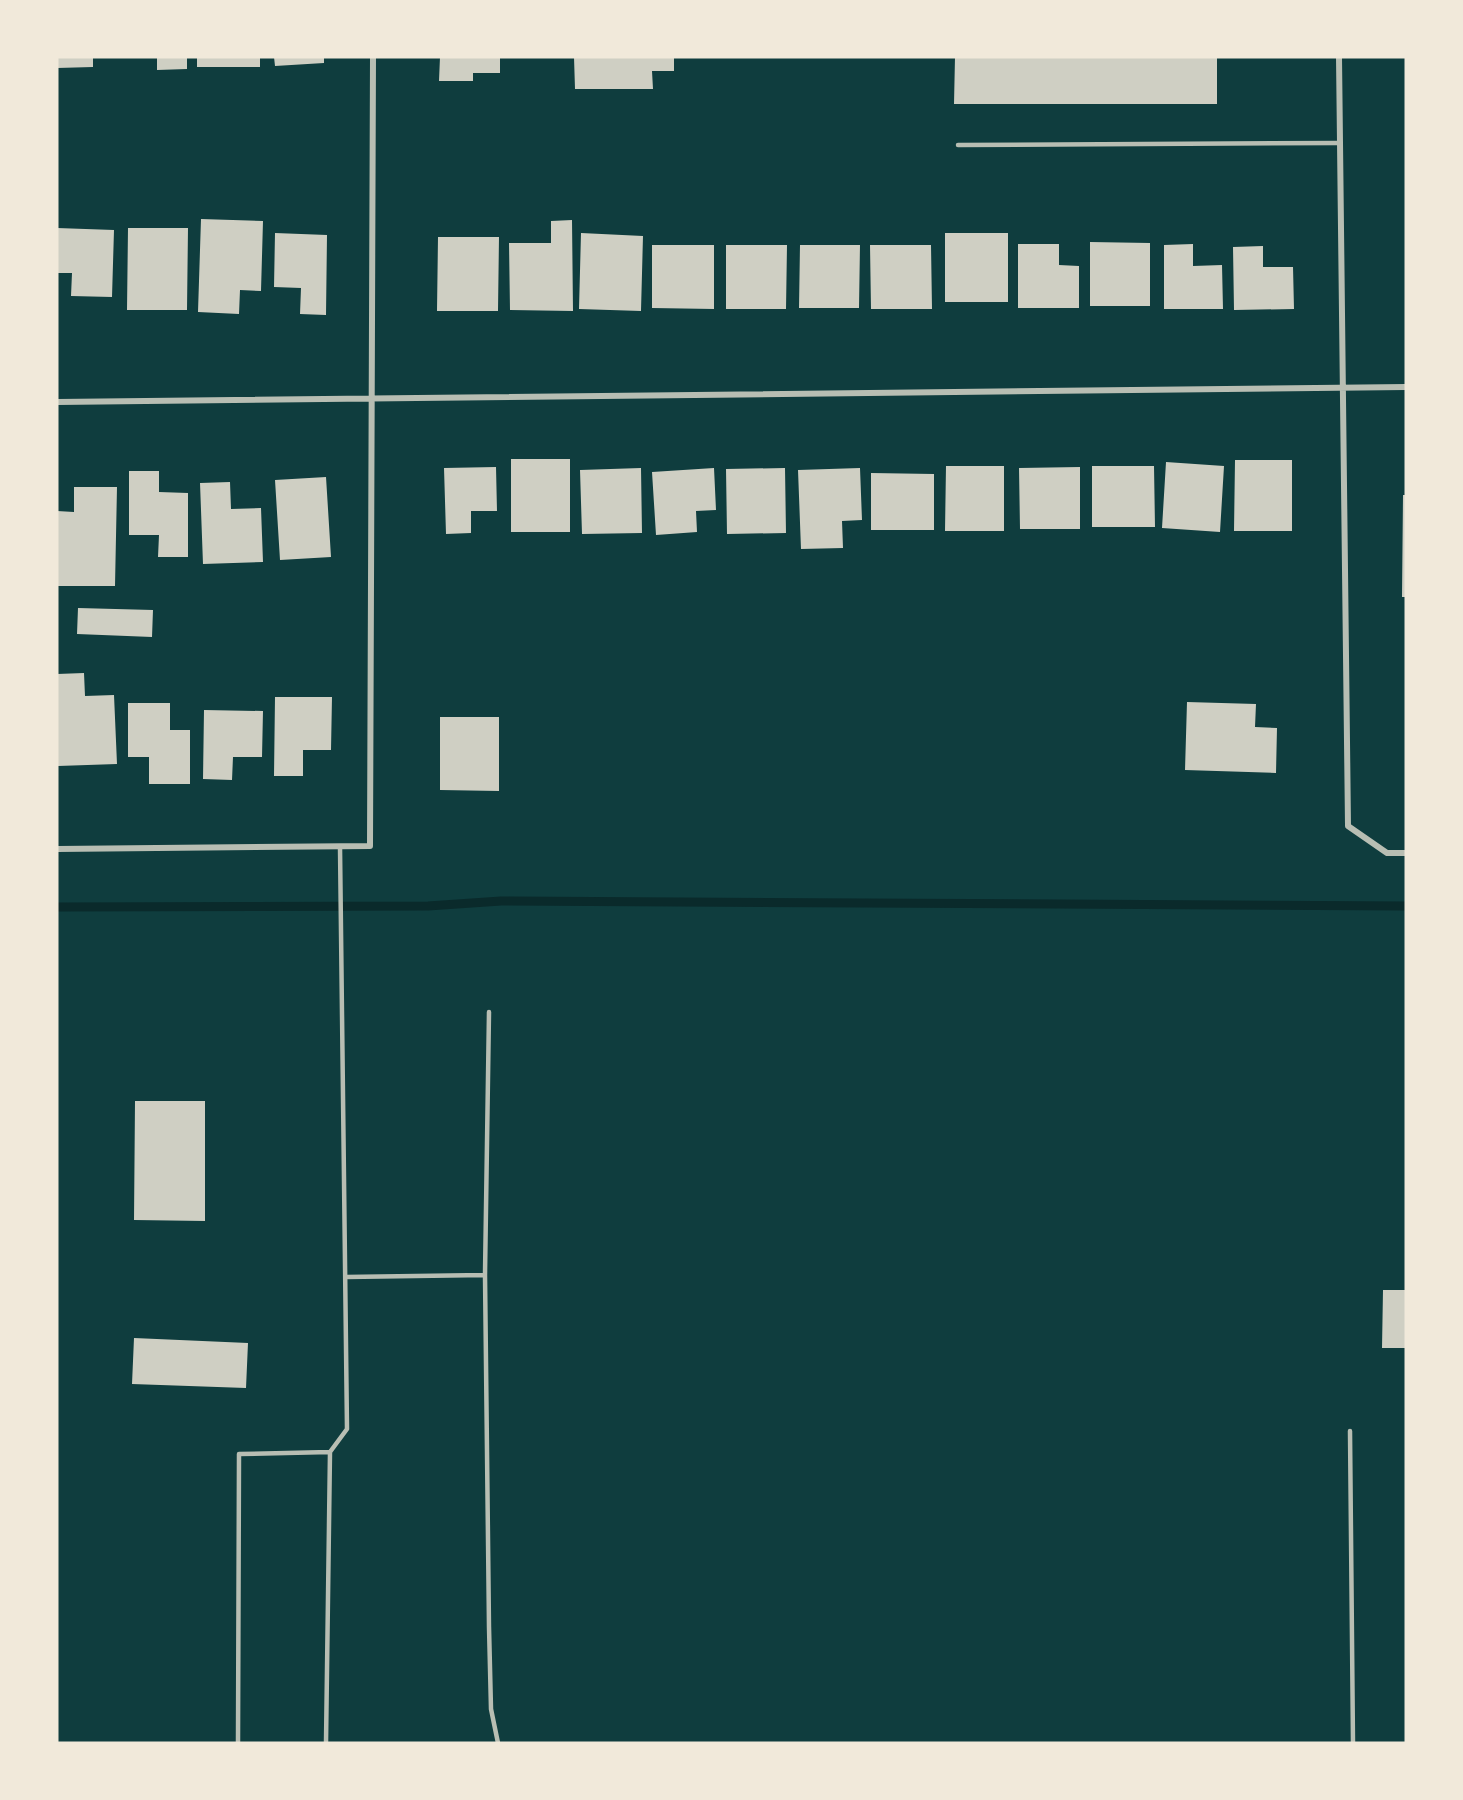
<svg xmlns="http://www.w3.org/2000/svg" width="1463" height="1800" viewBox="0 0 1463 1800" font-family="Jost,sans-serif">
<rect width="100%" height="100%" fill="#0f3d3e"/>
<g fill="none" stroke-linecap="round" stroke-linejoin="round">
<!-- stream -->
<path stroke="#0a2a2b" stroke-width="9" d="M57,907L428,906L501,901L1406,906"/>
</g>
<!-- building -->
<path fill="#cfcfc3" d="M57,57H93V67L57,68Z
M157,57H187V69L157,70Z
M197,57H260V67H197Z
M274,57H324V63L275,66Z
M440,57H500V73H473V81H439Z
M574,57H674V71H652L653,89H575Z
M955,57H1217V104H954Z
M201,219L263,221L261,291L240,290L239,314L198,312Z
M572,220L573,311L510,310L509,243H551V221Z
M57,228L114,230L112,297L71,296L72,273H57Z
M128,228H188L187,310H127Z
M275,233L327,235L326,315L300,314L301,288L274,287Z
M581,233L643,236L641,311L579,309Z
M945,233H1008V302H945Z
M438,237H499L498,311H437Z
M1090,242L1150,243V306H1090Z
M1018,244H1059V265L1079,266V308H1018Z
M1193,244V266L1222,265L1223,309H1164V245Z
M652,245H714V309L652,308Z
M726,245H787L786,309H726Z
M800,245H860L859,308H799Z
M870,245H931L932,309H871Z
M1263,246V267H1293L1294,309L1234,310L1233,247Z
M511,459H570V532H511Z
M1235,460H1292V531H1234Z
M1166,462L1224,466L1220,532L1162,528Z
M946,466H1004V531H945Z
M1092,466H1154L1155,527H1092Z
M496,467L497,511H471V533L446,534L444,468Z
M1080,467V529H1020L1019,468Z
M641,468L642,533L582,534L580,470Z
M714,468L716,510L696,511L697,532L656,535L652,472Z
M785,468L786,533L727,534L726,469Z
M860,468L862,520L842,521L843,548L801,549L798,470Z
M129,471H159V492L188,493V557H158L159,535H129Z
M871,473L934,474V530H871Z
M326,477L331,557L280,560L275,480Z
M230,482L231,509L261,508L263,562L203,564L200,483Z
M74,487H117L115,586H57V511L74,512Z
M1403,495H1406V597H1402Z
M78,608L153,610L152,637L77,634Z
M84,673L85,696L114,695L117,764L58,766L57,674Z
M275,697H332L331,750H303V776H274Z
M1187,702L1256,704L1255,727L1277,728L1276,773L1185,770Z
M128,703H170V730H190V784H149V757H128Z
M204,710L263,711L262,757H233L232,780L203,779Z
M440,717H499V791L440,790Z
M135,1101H205V1221L134,1220Z
M1383,1290H1406V1348H1382Z
M134,1338L248,1343L246,1388L132,1384Z"/>
<g fill="none" stroke-linecap="round" stroke-linejoin="round">
<!-- service -->
<path stroke="#b8beb3" stroke-width="4.5" d="M958,145L1340,143
M485,1275L489,1627L491,1709L498,1743
M346,1277L485,1275L489,1012
M1350,1431L1353,1743
M238,1743L239,1454L330,1452
M326,1743L330,1452L347,1429L340,847"/>
<!-- minor -->
<path stroke="#b8beb3" stroke-width="6" d="M1339,57L1348,826L1387,853H1406
M57,402L1406,387
M57,849L370,846L373,57"/>
</g>
<!-- border -->
<rect width="1463" height="1800" fill="none" stroke="#f1e9da" stroke-width="117"/>
</svg>
